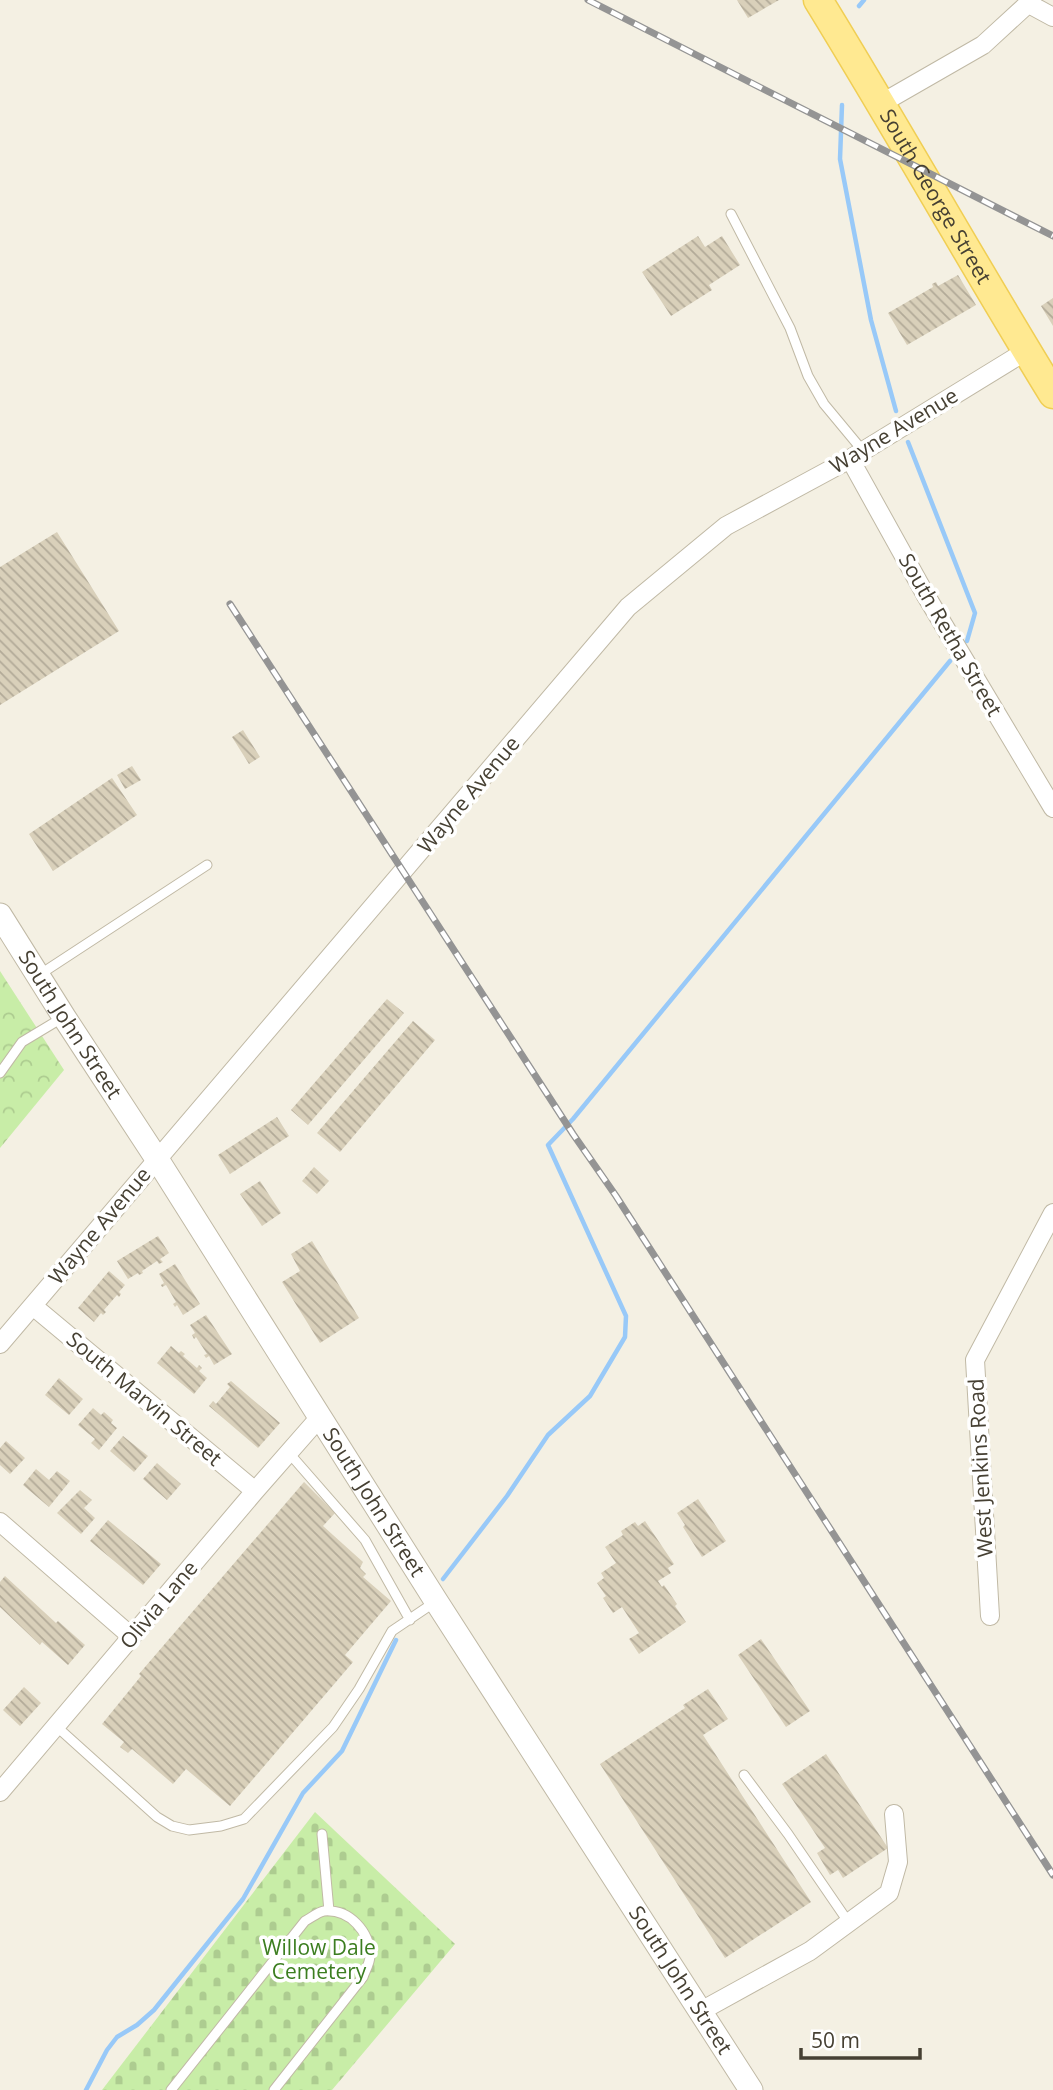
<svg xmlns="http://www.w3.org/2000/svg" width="1053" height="2090" viewBox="0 0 1053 2090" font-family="'Open Sans',sans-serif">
<defs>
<pattern id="cemetery-stones" width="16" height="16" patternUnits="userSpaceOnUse" patternTransform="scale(1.75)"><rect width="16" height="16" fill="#c8eda7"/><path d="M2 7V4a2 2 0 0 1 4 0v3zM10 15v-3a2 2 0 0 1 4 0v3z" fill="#adcc90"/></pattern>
<pattern id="park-crowns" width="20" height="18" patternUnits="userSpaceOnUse" patternTransform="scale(1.75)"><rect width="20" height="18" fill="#c8eda7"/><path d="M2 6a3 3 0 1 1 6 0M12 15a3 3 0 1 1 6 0" fill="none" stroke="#adcc90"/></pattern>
<pattern id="building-back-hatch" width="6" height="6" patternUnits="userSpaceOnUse" patternTransform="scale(1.75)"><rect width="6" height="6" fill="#d9d0ba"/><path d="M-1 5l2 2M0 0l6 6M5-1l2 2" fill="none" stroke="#b2aa98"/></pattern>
</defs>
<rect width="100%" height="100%" fill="#f4f0e3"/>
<!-- cemetery -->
<path fill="url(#cemetery-stones)" d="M315,1812L455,1944L332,2090H102Z"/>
<!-- park -->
<path fill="url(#park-crowns)" d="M0,971L64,1070L0,1148Z"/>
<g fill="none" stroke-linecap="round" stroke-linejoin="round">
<!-- stream -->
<path stroke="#98c9f8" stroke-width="4.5" d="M859,6L864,0
M842,105L840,159L871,320L896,411
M908,442L975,613L967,641
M443,1579L507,1496L548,1435L590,1396L625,1337L626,1316L548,1145L573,1119L950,661
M86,2090L107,2050L117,2037L137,2025L154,2010L243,1899L303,1793L342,1751L396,1640"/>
</g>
<!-- building -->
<path fill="url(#building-back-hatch)" d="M737,0H779L748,18Z
M698,236L705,247L722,236L740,265L709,285L712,290L671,316L642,272Z
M958,275L976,305L907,345L888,313L933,287L932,284L936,282L938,286Z
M1053,298V326L1041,306Z
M57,532L119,631L0,705V567Z
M243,730L260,757L249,764L232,737Z
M132,766L141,780L125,789L117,775Z
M112,778L137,815L53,871L29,834Z
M387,999L404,1013L308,1125L291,1110Z
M413,1021L435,1040L340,1152L317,1133Z
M277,1117L289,1136L230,1174L218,1155Z
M314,1167L329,1181L317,1194L302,1181Z
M260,1181L281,1213L262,1226L240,1194Z
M158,1236L169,1253L160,1259L163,1262L159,1264L157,1261L142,1271L143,1273L139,1275L138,1273L128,1279L117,1261Z
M312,1241L359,1318L320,1343L282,1282L300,1271L291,1254Z
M175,1264L200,1304L183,1315L177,1305L175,1307L173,1304L176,1302L166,1285L162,1287L161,1285L164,1283L159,1274Z
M109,1271L125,1285L119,1292L121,1294L119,1297L117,1295L104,1310L106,1312L103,1315L101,1313L94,1322L78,1308Z
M206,1315L232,1354L214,1365L209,1356L206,1358L204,1355L207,1354L196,1337L194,1339L192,1335L195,1333L190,1325Z
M171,1346L179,1353L181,1351L185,1354L183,1356L197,1368L199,1365L202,1368L199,1371L207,1378L194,1394L157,1363Z
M59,1378L83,1399L69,1415L45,1395Z
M231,1381L280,1423L258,1448L209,1406L213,1401L216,1404L230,1387L227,1384Z
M93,1408L101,1415L104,1412L113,1420L111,1423L117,1428L99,1450L91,1443L95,1439L78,1425Z
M123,1436L148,1456L134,1472L110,1451Z
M6,1441L25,1458L10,1474L0,1465V1448Z
M157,1463L181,1484L167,1500L143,1479Z
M36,1469L49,1480L57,1471L70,1481L49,1507L23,1485Z
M304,1482L335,1513L323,1526L363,1562L360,1568L366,1574L363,1577L391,1601L345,1655L353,1662L230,1806L186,1769L173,1784L132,1749L128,1753L120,1747L124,1742L102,1724L141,1676L139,1674Z
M80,1490L92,1500L84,1508L95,1518L81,1534L57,1513Z
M698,1499L726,1541L702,1557L683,1527L685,1525L677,1513Z
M108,1520L161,1564L143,1585L90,1541Z
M645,1521L674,1564L668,1568L671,1573L658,1581L662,1587L664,1585L677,1604L675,1606L686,1622L639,1654L629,1639L639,1633L622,1607L613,1613L603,1598L606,1596L597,1583L604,1578L601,1573L616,1563L605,1547L623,1535L621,1531L635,1522L638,1526Z
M5,1576L56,1623L58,1621L85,1645L68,1665L42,1642L40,1645L0,1607V1582Z
M761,1639L810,1711L786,1727L738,1655Z
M24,1687L41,1703L20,1726L3,1710Z
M708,1689L728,1719L703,1735L811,1902L725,1958L600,1764L685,1708L683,1705Z
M826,1754L888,1848L843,1878L838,1870L830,1875L817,1853L825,1848L782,1784Z"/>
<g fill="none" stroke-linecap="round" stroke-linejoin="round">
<!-- service casing -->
<g stroke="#c0b9a5" stroke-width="11">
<path id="service" d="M731,214L790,328L808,376L824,404L863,451
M39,975L207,865
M0,1073L22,1042L62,1018
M289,1453L365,1540L410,1620
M56,1726L157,1817L172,1826L189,1830L221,1826L244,1819L333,1727L359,1689L392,1631L435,1602
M744,1775L788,1834L849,1923
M322,1834L329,1911
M171,2090L305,1921C311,1918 318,1912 324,1911C350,1909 370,1932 370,1956C370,1963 365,1971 363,1977L274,2090"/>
</g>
<!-- minor casing -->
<g stroke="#c0b9a5" stroke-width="20">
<path id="minor" d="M1029,4L1053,17
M882,103L983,45L1032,0
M850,459L925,594L1053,808
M33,1306L255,1491
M0,1344L628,607L726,526L850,459L1026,351
M0,1522L132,1637
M990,1616L975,1360L1053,1213
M0,1792L255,1491L319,1418
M701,2011L810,1951L889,1893L898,1862L894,1814"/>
</g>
<!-- tertiary casing -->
<g stroke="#c0b9a5" stroke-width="25">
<g id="tertiary">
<path id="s1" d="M0,915L64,1017L157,1159L436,1601L751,2090"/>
</g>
</g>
<!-- primary casing -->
<g stroke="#f0ce54" stroke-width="31">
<g id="primary">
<path id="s2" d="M818,0C898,130 973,264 1053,394"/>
</g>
</g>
<!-- service -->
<use href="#service" stroke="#fff" stroke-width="9"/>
<!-- minor -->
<use href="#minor" stroke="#fff" stroke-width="18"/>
<!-- tertiary -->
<use href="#tertiary" stroke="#fff" stroke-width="23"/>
<!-- primary -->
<use href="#primary" stroke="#ffe991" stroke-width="28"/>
<!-- rail casing -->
<g stroke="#949494" stroke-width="7">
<path id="rail" d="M588,0L1053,236
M230,604L573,1134L616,1196L1053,1875"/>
</g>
<!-- rail -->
<use href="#rail" stroke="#fff" stroke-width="4.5" stroke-dasharray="13" stroke-linecap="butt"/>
</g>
<g text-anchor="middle" stroke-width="7" stroke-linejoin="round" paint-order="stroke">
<!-- street labels -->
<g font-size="21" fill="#464033" stroke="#fff">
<text dy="7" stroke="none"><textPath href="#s2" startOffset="229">South George Street</textPath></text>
<text transform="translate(894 431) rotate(-31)" y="7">Wayne Avenue</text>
<text transform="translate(950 635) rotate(60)" y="7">South Retha Street</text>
<text transform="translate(469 795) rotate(-50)" y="7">Wayne Avenue</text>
<text dy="7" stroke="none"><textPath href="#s1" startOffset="130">South John Street</textPath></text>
<text transform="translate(100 1226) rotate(-50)" y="7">Wayne Avenue</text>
<text transform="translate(144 1399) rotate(40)" y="7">South Marvin Street</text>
<text transform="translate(981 1468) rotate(-93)" y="7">West Jenkins Road</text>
<text dy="7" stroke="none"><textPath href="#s1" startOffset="696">South John Street</textPath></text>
<text transform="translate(159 1605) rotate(-50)" y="7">Olivia Lane</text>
<text dy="7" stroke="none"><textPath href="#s1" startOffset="1264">South John Street</textPath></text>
</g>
<!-- park labels -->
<g font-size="21" fill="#3c7e20" stroke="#fff">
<text x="319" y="1955">Willow Dale<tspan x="319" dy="24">Cemetery</tspan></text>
</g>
</g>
<!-- scale -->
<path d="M801 2048v10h119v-10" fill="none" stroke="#464033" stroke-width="3.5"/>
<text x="811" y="2048" font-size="21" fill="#464033" stroke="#ffffff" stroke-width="5" paint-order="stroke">50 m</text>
</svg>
